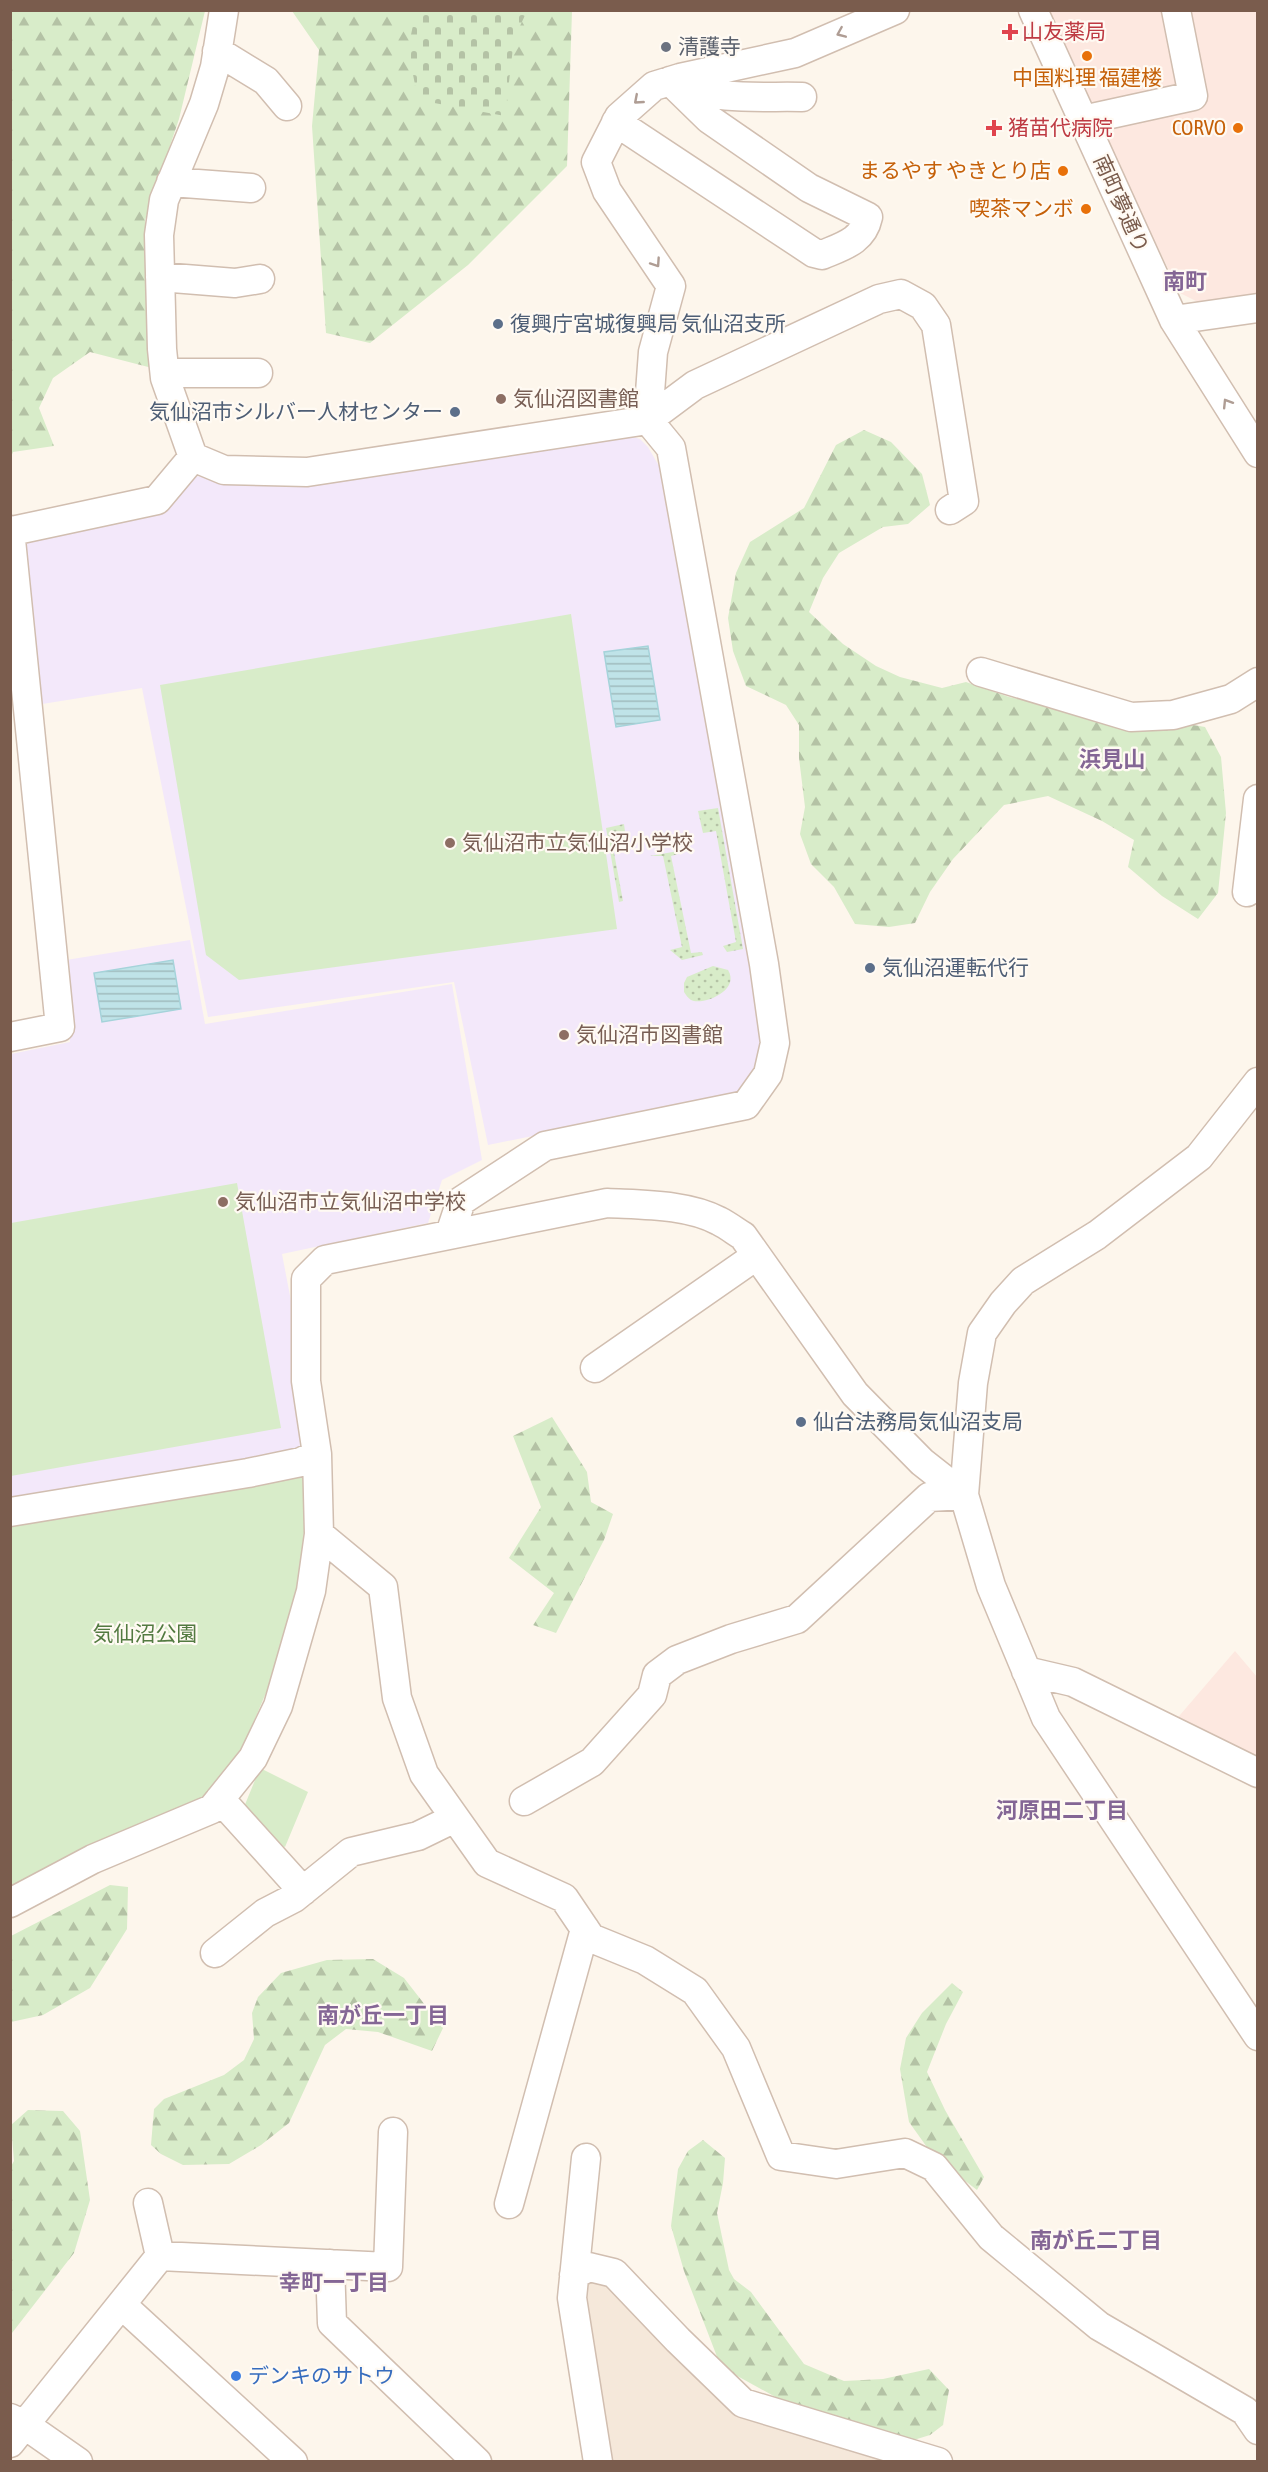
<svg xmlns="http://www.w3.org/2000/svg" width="1268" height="2472" viewBox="0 0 1268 2472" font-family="'Asap Condensed','Noto Sans JP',sans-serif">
<defs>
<pattern id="grass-dots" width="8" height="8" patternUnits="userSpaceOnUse" patternTransform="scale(1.5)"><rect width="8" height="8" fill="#d8ecc9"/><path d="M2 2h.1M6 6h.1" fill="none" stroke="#b4c2a5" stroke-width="1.8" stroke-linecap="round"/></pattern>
<pattern id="forest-firs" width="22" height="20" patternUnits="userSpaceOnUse" patternTransform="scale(1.5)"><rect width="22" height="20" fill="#d8ecc9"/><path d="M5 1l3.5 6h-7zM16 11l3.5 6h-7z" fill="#b4c2a5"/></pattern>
<pattern id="cemetery-stones" width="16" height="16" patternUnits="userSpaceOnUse" patternTransform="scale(1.5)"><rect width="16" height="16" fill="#d8ecc9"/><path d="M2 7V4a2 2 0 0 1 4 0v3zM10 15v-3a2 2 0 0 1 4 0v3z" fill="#b4c2a5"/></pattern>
<pattern id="water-rules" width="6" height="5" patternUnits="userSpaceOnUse" patternTransform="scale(1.5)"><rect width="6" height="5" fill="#bfe3e8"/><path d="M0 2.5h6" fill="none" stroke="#a0bbbe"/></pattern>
</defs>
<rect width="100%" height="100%" fill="#fdf6ec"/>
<!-- residential -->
<path fill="#f5e8da" d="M614,2273L743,2403L938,2461H602L574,2275Z"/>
<!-- commercial -->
<path fill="#fde8e0" d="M1049,11H1257V294L1198,302L1180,293L1103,135Z
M1235,1651L1257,1677V1773L1168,1729Z"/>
<!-- education -->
<path fill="#f3e8fa" d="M626,435L640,439L648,447L659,466L763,1041L760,1067L740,1094L488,1145L454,982L208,1017L142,688L36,705L23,533L187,476L221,477Z
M190,940L205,1024L452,984L482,1160L442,1180L428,1223L282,1254L291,1301L298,1366L300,1452L11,1501V1054L70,1042L60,961Z"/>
<!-- grass -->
<path fill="url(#grass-dots)" d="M718,808L743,949L727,952L723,946L736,942L716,831L703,833L698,811Z
M624,824L626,839L612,842L623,901L619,902L606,828Z
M684,850L685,852L671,856L691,953L702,952L703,955L682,960L670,950L682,947L663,856H650Z
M713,966L728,970C741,991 702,1006 691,1000C688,998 686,995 684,992V983L687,977Z"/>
<!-- forest -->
<path fill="url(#forest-firs)" d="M11,11H205L179,119L145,220L156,369L90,352L53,378L39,408L54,446L13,452L11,457Z
M292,11H572L567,166L468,265L370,343L326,333L312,126L319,50Z
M864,430L891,442L922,474L930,505L908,524L883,527L839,553L823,578L809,612L843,644L876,666L900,677L942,688L966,682L1009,697L1094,716L1176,722L1205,727L1221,757L1226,813L1218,893L1198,919L1162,896L1128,867L1134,840L1102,821L1048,796L1004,805L953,859L930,892L915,923L889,927L855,924L834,887L811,864L800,834L805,807L799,758V725L786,705L746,686L733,651L728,618L736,573L750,542L804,508L836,445Z
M552,1417L587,1472L591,1502L613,1514L604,1540L556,1633L533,1625L554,1593L509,1558L541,1507L513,1436Z
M110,1885L128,1887L127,1929L90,1988L43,2015L11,2022V1936Z
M373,1959L404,1978L443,2028L432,2051L378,2032L346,2029L325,2045L289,2123L261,2145L229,2164L183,2165L161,2154L151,2145L154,2109L164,2099L224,2075L244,2060L254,2039L252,2013L258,1997L281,1973L327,1960Z
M952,1983L963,1992L946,2024L927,2072L945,2110L984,2177L977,2190L934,2157L909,2122L900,2069L906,2038L922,2013Z
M28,2110L63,2111L80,2131L90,2200L74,2253L12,2333L10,2168L14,2161L11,2125Z
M703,2140L725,2158L723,2183L717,2213L729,2270L734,2279L751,2292L804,2364L844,2381L883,2379L929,2369L949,2390L943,2425L930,2435L904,2443L781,2400L721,2367L684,2271L671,2226L678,2169L688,2151Z"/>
<!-- cemetery -->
<path fill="url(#cemetery-stones)" d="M416,11H527L514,39L505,116L418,100L408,49Z"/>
<!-- green -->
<path fill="#d8ecc9" d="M571,614L617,929L239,980L206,955L160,685Z
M237,1183L281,1428L11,1476V1223Z
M308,1469L301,1578L281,1657L239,1757L205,1803L11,1893V1521Z
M260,1768L308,1792L285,1847L262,1836L244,1807Z"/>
<!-- water -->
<path fill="url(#water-rules)" stroke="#a5d3da" stroke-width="1.5" d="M648,646L660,720L616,727L604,652Z
M173,960L181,1009L102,1022L94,973Z"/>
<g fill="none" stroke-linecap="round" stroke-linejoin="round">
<!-- minor casing -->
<g stroke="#d1beb0" stroke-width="31">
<path id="minor" d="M224,10L215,67L204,104L164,200L159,235L162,349L165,378L193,457L224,470L307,472L648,420L695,385L879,299L901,294L923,306L936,325L964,501L950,510
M1033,10L1174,320L1258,453
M217,51L266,81L287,106
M678,84C717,101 761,96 802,97
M1083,120L1193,96L1176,10
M616,122L814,253L822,255C843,246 863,241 868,217L809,188L709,119L670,81
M171,182L251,188
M160,277L235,283L260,279
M1174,320L1258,308
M165,373H258
M10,530L60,1027L10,1037
M12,531L157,500L193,457
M981,672L1131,717L1173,715L1231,699L1258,682
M1247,892L1258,799
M1258,1082L1199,1157L1097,1235L1023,1281L1003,1303L982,1333L973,1383L964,1495L991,1586L1046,1718L1258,2036
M450,1234L461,1201L545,1146L746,1105L768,1074L775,1043L764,964L671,448L648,420L653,352L671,286L607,191L596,162L619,117L654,86L680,78L795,53L895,10
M595,1368L756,1256
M10,1512L248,1473L301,1462L317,1454
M319,1534L383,1587L397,1698L424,1774L487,1863L564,1898L591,1938L645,1960L695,1991L736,2048L781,2156L836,2164L905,2153L934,2167L991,2237L1099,2326L1245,2411L1258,2430
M1026,1671L1073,1682L1258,1773
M220,1799L303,1891
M524,1801L592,1762L652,1695L657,1675L677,1660L731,1639L797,1619L929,1497L964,1495
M10,1903L93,1859L212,1809L253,1758L278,1706L311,1591L319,1534L317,1454L306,1381V1279L325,1260L607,1203C642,1205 687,1204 719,1221C727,1225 735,1231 743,1236L855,1394L922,1462L964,1495
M215,1953L265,1913L294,1898L351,1852L418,1836L455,1818
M586,2158L572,2298L598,2462
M509,2204L585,1929
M160,2256L388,2267L393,2132
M330,2264L332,2323L477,2462
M574,2275L589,2267L614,2273L678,2340L743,2403L938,2462
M122,2305L293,2462
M10,2418L25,2425L78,2462
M10,2443L160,2256L148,2203"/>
</g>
<!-- minor -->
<use href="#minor" stroke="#fff" stroke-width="28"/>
</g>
<!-- one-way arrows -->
<defs><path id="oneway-chevron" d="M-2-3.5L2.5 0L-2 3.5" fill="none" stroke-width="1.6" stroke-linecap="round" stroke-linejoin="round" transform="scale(1.5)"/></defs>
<g stroke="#af9d94">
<use href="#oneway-chevron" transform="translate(841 33) rotate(157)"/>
<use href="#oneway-chevron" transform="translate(638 100) rotate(139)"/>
<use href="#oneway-chevron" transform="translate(656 263) rotate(56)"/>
<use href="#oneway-chevron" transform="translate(1227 403) rotate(-122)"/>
</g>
<!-- markers -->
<g fill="#e0444e" stroke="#fffaf3" stroke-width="2">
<path d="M1007 23h6v6h6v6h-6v6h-6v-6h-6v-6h6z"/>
<path d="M991 119h6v6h6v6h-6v6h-6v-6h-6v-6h6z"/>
</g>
<circle fill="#6b7280" stroke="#fffaf3" stroke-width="2" cx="666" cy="47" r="6"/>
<g fill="#e8710a" stroke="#fffaf3" stroke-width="2">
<circle cx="1087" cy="56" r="6"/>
<circle cx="1238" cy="128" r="6"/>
<circle cx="1063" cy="171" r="6"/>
<circle cx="1086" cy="209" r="6"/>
</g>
<g fill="#5c6f8a" stroke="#fffaf3" stroke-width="2">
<circle cx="498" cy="324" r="6"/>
<circle cx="455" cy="412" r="6"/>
<circle cx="870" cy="968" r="6"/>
<circle cx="801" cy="1422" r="6"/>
</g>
<g fill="#8d6e63" stroke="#fffaf3" stroke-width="2">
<circle cx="501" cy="399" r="6"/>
<circle cx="450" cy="843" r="6"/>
<circle cx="564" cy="1035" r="6"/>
<circle cx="223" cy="1202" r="6"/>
</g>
<circle fill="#3f7fe0" stroke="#fffaf3" stroke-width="2" cx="236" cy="2376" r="6"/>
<g text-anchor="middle" stroke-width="4.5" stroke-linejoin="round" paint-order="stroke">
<!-- health labels -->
<g font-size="21" fill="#be3a42" stroke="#fffaf3" text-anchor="start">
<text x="1022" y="39">山友薬局</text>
<text x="1008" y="135">猪苗代病院</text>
</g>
<!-- worship labels -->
<g font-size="21" fill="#5b616d" stroke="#fffaf3" text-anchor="start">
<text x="678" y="54">清護寺</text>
</g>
<!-- food labels -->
<g font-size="21" fill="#c56008" stroke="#fffaf3" text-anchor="end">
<text x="1087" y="85" text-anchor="middle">中国料理 福建楼</text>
<text x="1226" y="135">CORVO</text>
<text x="1051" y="178">まるやす やきとり店</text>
<text x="1074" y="216">喫茶マンボ</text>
</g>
<!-- street labels -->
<g font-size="21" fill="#7a5c4d" stroke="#fffaf3">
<text transform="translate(1121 204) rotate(66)" y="7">南町夢通り</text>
</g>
<!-- service labels -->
<g font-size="21" fill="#4e5e75" stroke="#fffaf3" text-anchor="start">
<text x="510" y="331">復興庁宮城復興局 気仙沼支所</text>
<text x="443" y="419" text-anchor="end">気仙沼市シルバー人材センター</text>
<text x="882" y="975">気仙沼運転代行</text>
<text x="813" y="1429">仙台法務局気仙沼支局</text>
</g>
<!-- education labels -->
<g font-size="21" fill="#785e54" stroke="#fffaf3" text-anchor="start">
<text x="513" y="406">気仙沼図書館</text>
<text x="462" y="850">気仙沼市立気仙沼小学校</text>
<text x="576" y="1042">気仙沼市図書館</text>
<text x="235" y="1209">気仙沼市立気仙沼中学校</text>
</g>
<!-- park labels -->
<g font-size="21" fill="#537a41" stroke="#fffaf3">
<text x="145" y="1641">気仙沼公園</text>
</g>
<!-- shop labels -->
<g font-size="21" fill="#366cbe" stroke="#fffaf3" text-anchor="start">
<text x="248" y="2383">デンキのサトウ</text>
</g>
<!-- neighbourhood labels -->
<g font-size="22" font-weight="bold" fill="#846695" stroke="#fffaf3">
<text x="1185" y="289">南町</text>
<text x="1112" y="767">浜見山</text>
<text x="1062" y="1818">河原田二丁目</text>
<text x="383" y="2023">南が丘一丁目</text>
<text x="1096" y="2248">南が丘二丁目</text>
<text x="334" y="2290">幸町一丁目</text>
</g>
</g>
<!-- border -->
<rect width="1268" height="2472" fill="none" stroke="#7a5c4d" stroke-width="24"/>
</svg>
